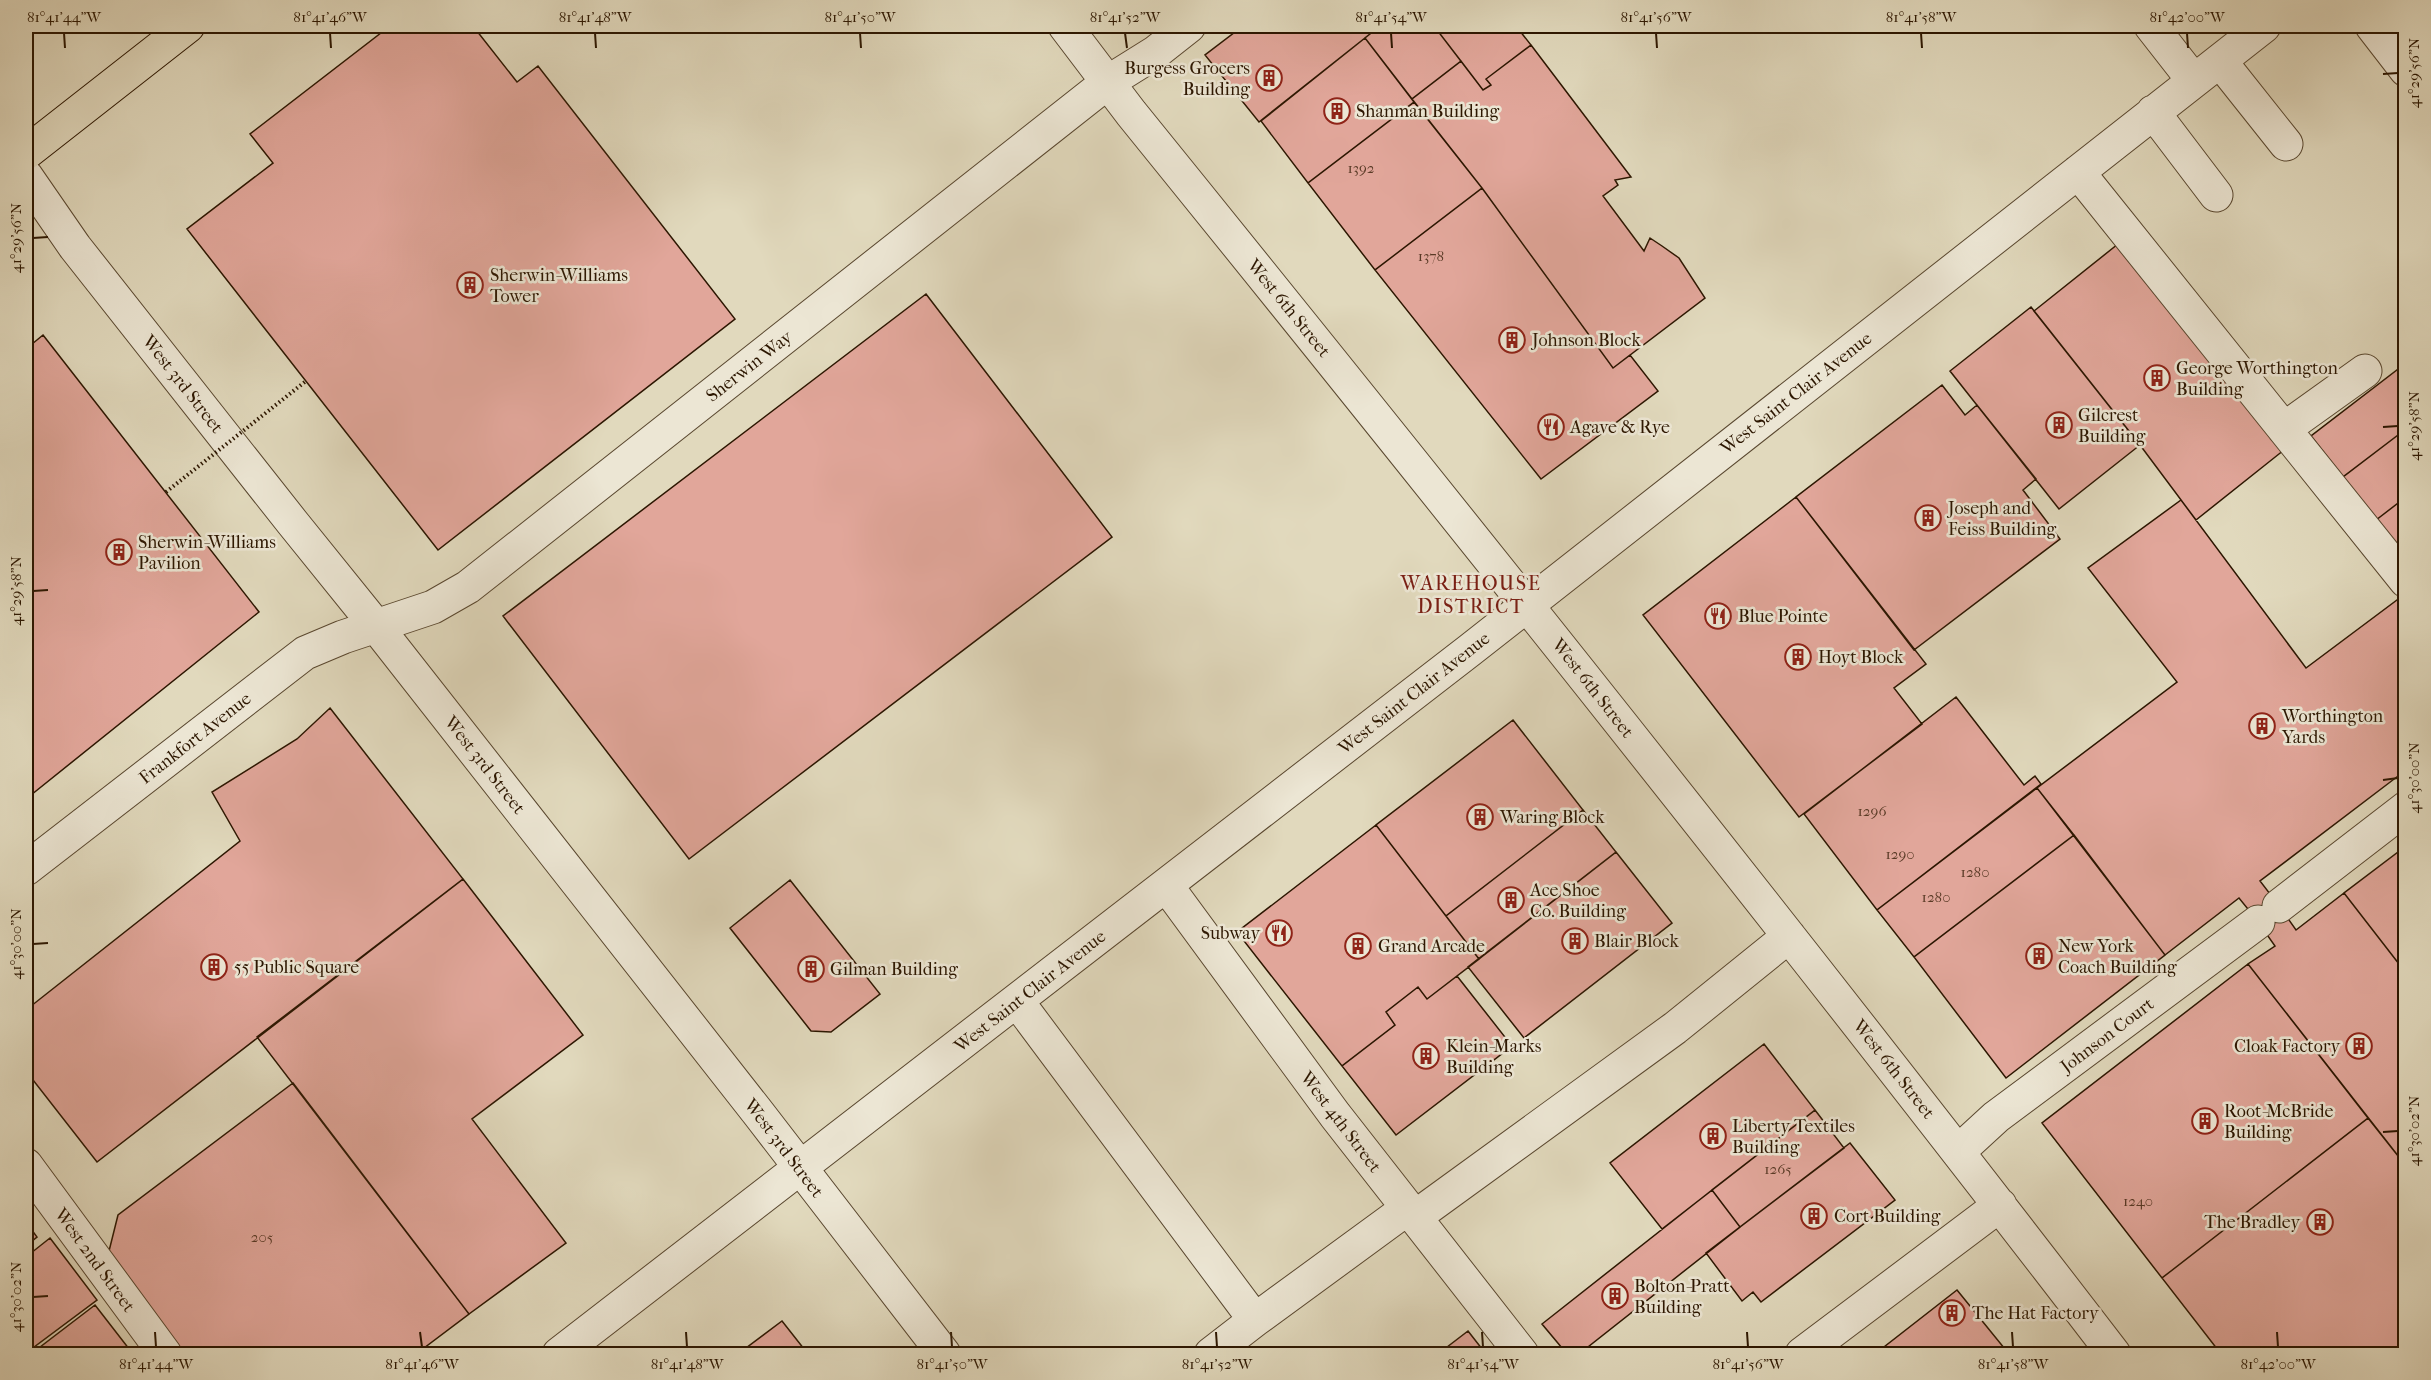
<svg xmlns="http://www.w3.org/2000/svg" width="2431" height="1380" viewBox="0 0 2431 1380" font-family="'IM FELL French Canon',serif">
<rect width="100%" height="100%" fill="#e1d9bd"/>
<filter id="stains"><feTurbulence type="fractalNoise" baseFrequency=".00333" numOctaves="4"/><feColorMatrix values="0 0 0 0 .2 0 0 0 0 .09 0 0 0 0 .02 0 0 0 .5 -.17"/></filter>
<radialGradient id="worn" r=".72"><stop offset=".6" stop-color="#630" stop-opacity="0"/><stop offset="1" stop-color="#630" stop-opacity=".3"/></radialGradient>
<!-- building -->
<path fill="#e1a69a" stroke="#2c1600" stroke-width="1.5" d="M390,26H473L517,82L538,66L735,319L438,550L187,229L273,163L250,134Z
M1243,26H1371L1375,30L1259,122L1205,55Z
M1371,26H1434L1461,61L1412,99L1365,38L1375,30Z
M1434,26H1516L1531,45L1486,79L1491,85L1483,90Z
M1365,38L1414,102L1308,183L1261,121Z
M1531,45L1631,177L1615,180L1618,185L1603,196L1644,251L1650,238L1662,246L1679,258L1705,298L1613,368L1482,188L1412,99L1461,61L1483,90L1491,85L1486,79Z
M1414,102L1482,188L1375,270L1308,183Z
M1482,188L1613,368L1630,355L1658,391L1541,479L1375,270Z
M2118,244L2284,450L2196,520L2140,445L2034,311Z
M926,294L1112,537L689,859L503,616Z
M2031,307L2140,445L2059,509L1950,371Z
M43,335L259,612L26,799V349Z
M2406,363V429L2343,477L2311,436Z
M1942,385L1965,415L1977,405L2036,479L2023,490L2060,539L1914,650L1796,497Z
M2406,429V497L2376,520L2343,477Z
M1796,497L1926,664L1894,688L1922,724L1799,817L1643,615Z
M2406,497V543L2399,548L2376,520Z
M2181,500L2306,668L2401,597L2406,603V770L2260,881L2277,903L2256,919L2239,898L2165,955L2037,788L2177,682L2088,568Z
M1956,697L2024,785L2035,776L2041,784L1877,910L1804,814Z
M330,708L463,879L97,1162L26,1071V1010L240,841L212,792L297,739Z
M1513,720L1583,810L1446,916L1376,825Z
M2037,788L2074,835L1914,957L1877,910Z
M1583,810L1616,852L1479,959L1446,916Z
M1376,825L1479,959L1427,999L1418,987L1386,1012L1395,1025L1342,1066L1237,932Z
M2074,835L2165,955L2006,1078L1914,957Z
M2406,846V973L2344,893Z
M1616,852L1672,923L1524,1038L1468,967Z
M463,879L583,1035L472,1119L566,1243L469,1314L257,1037Z
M790,880L880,994L831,1032L811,1031L730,928Z
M2344,893L2406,973V1166L2248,964L2275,946L2256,919L2277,903L2296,930Z
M2248,964L2368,1118L2162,1278L2042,1123Z
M1457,976L1512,1046L1396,1135L1342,1066L1395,1025L1386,1012L1418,987L1427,999Z
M1764,1044L1815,1110L1662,1229L1610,1163Z
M293,1083L469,1314L416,1354H184L107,1259L118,1215Z
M1815,1110L1844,1148L1740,1227L1712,1190Z
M2368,1118L2406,1166V1354H2221L2162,1278Z
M1850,1143L1895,1200L1761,1302L1753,1292L1742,1301L1706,1253Z
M1712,1190L1740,1227L1579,1354H1567L1542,1324Z
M26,1222L37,1237L26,1246Z
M50,1238L97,1300L26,1353V1257Z
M1957,1290L2009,1354H1875Z
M95,1305L133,1354H31Z
M782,1321L808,1354H738Z
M1468,1331L1486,1354H1438Z"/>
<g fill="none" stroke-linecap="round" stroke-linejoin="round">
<!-- minor casing -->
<g stroke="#59472f" stroke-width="35">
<path id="minor" d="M1065,26L1131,113C1463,523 1793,936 2114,1354
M2151,26L2194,81
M2372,26L2406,70
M2220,61L2286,144
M2153,112L2216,195
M2078,172L2406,581
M26,176L75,247L292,522L376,626L759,1114L944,1354
M2284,429L2365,371
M26,869L305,653L343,637L433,607L468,587L1108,82L1156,52L1189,26
M1166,885L1335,1115L1522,1354
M2279,906L2406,808
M1017,1001L1255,1320L1211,1354
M1959,1151L1996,1117L2258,922
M26,1165L165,1354
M1415,1217L1675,1028L1789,936
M1255,1320L1408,1208
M559,1354L1470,650L2264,26
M1802,1354L2000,1205"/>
</g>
<!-- major casing -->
<g stroke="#2c1600" stroke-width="35">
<path id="major" d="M26,153L188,26"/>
</g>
<!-- minor -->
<use href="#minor" stroke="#ece6d4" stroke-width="33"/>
<!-- major -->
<use href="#major" stroke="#e1d9bd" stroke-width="33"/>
<!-- path-bridge -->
<path stroke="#2c1600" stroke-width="4" stroke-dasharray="1.5 3" stroke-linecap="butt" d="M166,492L306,381"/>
</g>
<!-- ticks -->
<path fill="none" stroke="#2c1600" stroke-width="2" d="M64,33L65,48M330,33L331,48M595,33L596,48M860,33L861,48M1125,33L1127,48M1391,33L1392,48M1656,33L1657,48M1921,33L1922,48M2187,33L2188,48M2383,74L2398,73M33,238L48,237M2383,427L2398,426M33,591L48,590M2383,780L2398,778M33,944L48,943M2383,1132L2398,1131M33,1297L48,1296M155,1332L156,1347M420,1332L422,1347M686,1332L687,1347M951,1332L952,1347M1216,1332L1217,1347M1482,1332L1483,1347M1747,1332L1748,1347M2012,1332L2013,1347M2277,1332L2278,1347"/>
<!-- icons -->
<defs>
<g id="building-ring" transform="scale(1.35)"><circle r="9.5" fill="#ece6d4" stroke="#8f2418" stroke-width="1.5"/><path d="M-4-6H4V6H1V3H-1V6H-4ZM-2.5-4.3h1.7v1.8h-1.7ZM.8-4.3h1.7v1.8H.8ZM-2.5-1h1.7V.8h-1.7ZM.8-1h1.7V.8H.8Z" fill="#8f2418"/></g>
<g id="restaurant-ring" transform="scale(1.35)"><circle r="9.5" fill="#ece6d4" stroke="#8f2418" stroke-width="1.5"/><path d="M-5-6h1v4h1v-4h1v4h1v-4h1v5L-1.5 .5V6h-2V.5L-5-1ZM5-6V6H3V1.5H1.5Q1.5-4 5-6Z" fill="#8f2418"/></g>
</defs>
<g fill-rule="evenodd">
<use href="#building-ring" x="1269" y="78"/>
<use href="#building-ring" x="1337" y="111"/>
<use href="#building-ring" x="470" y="285"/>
<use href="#building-ring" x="1512" y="340"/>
<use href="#building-ring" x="2157" y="378"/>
<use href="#building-ring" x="2059" y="425"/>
<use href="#restaurant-ring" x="1551" y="427"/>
<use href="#building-ring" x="1928" y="518"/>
<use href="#building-ring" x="119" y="552"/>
<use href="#restaurant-ring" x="1718" y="616"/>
<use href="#building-ring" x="1798" y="657"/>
<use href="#building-ring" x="2262" y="726"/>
<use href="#building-ring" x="1480" y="817"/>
<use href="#building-ring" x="1511" y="900"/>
<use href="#restaurant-ring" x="1279" y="933"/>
<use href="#building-ring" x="1575" y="941"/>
<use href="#building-ring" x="1358" y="946"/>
<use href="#building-ring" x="2039" y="956"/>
<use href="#building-ring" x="214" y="967"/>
<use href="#building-ring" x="811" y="969"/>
<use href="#building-ring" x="2359" y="1046"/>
<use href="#building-ring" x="1426" y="1056"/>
<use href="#building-ring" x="2205" y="1121"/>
<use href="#building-ring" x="1713" y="1136"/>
<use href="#building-ring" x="1814" y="1216"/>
<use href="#building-ring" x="2320" y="1222"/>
<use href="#building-ring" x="1615" y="1296"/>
<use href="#building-ring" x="1952" y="1313"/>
</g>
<g text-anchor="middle" stroke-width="5" stroke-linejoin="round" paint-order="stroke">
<!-- number labels -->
<g font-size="15" fill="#593a26">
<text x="1361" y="173">1392</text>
<text x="1431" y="261">1378</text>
<text x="1872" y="816">1296</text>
<text x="1900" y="859">1290</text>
<text x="1975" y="877">1280</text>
<text x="1936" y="902">1280</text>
<text x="1778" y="1174">1265</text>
<text x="2138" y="1206">1240</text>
<text x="262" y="1242">205</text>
</g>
<!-- poi labels -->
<g font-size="18" fill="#2c1600" stroke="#ece6d4" text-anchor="start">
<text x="1250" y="74" text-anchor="end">Burgess Grocers<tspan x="1250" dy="21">Building</tspan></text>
<text x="1356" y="117">Shanman Building</text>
<text x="490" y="281">Sherwin-Williams<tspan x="490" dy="21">Tower</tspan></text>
<text x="1532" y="346">Johnson Block</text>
<text x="2176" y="374">George Worthington<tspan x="2176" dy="21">Building</tspan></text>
<text x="2078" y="421">Gilcrest<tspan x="2078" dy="21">Building</tspan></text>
<text x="1570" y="433">Agave &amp; Rye</text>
<text x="1948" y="514">Joseph and<tspan x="1948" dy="21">Feiss Building</tspan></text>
<text x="138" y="548">Sherwin-Williams<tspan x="138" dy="21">Pavilion</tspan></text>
<text x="1738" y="622">Blue Pointe</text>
<text x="1818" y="663">Hoyt Block</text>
<text x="2282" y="722">Worthington<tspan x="2282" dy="21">Yards</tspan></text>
<text x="1500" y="823">Waring Block</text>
<text x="1530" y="896">Ace Shoe<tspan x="1530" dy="21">Co. Building</tspan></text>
<text x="1260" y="939" text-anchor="end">Subway</text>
<text x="1594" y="947">Blair Block</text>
<text x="1378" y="952">Grand Arcade</text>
<text x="2058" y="952">New York<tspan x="2058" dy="21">Coach Building</tspan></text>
<text x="234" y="973">55 Public Square</text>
<text x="830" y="975">Gilman Building</text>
<text x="1446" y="1052">Klein-Marks<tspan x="1446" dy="21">Building</tspan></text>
<text x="2340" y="1052" text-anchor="end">Cloak Factory</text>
<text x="2224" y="1117">Root-McBride<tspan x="2224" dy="21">Building</tspan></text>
<text x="1732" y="1132">Liberty Textiles<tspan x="1732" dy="21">Building</tspan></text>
<text x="1834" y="1222">Cort Building</text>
<text x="2300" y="1228" text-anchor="end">The Bradley</text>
<text x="1634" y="1292">Bolton-Pratt<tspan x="1634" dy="21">Building</tspan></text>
<text x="1972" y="1319">The Hat Factory</text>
</g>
<!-- street labels -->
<g font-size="18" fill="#2c1600" stroke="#ece6d4">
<text transform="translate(1289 308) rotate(51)" y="6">West 6th Street</text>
<text transform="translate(749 366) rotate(-38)" y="6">Sherwin Way</text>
<text transform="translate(183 384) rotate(52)" y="6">West 3rd Street</text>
<text transform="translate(1796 393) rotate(-38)" y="6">West Saint Clair Avenue</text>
<text transform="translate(1593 688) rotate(52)" y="6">West 6th Street</text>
<text transform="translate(1414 693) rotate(-38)" y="6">West Saint Clair Avenue</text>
<text transform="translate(195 738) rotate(-38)" y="6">Frankfort Avenue</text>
<text transform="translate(485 765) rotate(52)" y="6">West 3rd Street</text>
<text transform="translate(1030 991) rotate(-38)" y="6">West Saint Clair Avenue</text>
<text transform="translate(2107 1035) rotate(-37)" y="6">Johnson Court</text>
<text transform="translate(1894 1069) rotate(52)" y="6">West 6th Street</text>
<text transform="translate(1341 1122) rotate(53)" y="6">West 4th Street</text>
<text transform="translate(784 1148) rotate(53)" y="6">West 3rd Street</text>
<text transform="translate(95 1260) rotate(54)" y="6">West 2nd Street</text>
</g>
<!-- neighbourhood labels -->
<g font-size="20" letter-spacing="1.5" fill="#7a1f14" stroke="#ece6d4">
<text x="1471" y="590">WAREHOUSE<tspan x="1471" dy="23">DISTRICT</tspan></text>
</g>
</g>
<!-- margin -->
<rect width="2431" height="1380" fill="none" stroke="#e1d9bd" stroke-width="66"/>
<rect x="33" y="33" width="2365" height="1314" fill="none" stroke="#2c1600" stroke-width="2"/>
<g font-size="15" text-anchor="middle" fill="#2c1600">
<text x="64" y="22">81°41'44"W</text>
<text x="330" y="22">81°41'46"W</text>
<text x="595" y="22">81°41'48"W</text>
<text x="860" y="22">81°41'50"W</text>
<text x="1125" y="22">81°41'52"W</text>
<text x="1391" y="22">81°41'54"W</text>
<text x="1656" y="22">81°41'56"W</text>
<text x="1921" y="22">81°41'58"W</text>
<text x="2187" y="22">81°42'00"W</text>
<text transform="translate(2414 73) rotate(-90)" y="5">41°29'56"N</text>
<text transform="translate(16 238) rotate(-90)" y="5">41°29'56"N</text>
<text transform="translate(2414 426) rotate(-90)" y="5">41°29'58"N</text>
<text transform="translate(16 591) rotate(-90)" y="5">41°29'58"N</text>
<text transform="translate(2414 778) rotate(-90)" y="5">41°30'00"N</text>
<text transform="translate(16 944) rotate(-90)" y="5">41°30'00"N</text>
<text transform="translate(2414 1131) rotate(-90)" y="5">41°30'02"N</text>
<text transform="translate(16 1297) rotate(-90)" y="5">41°30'02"N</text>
<text x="156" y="1369">81°41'44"W</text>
<text x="422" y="1369">81°41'46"W</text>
<text x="687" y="1369">81°41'48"W</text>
<text x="952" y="1369">81°41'50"W</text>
<text x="1217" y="1369">81°41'52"W</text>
<text x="1483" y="1369">81°41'54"W</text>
<text x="1748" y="1369">81°41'56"W</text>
<text x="2013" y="1369">81°41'58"W</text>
<text x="2278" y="1369">81°42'00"W</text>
</g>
<rect width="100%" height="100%" filter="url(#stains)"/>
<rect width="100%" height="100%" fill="url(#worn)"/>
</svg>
